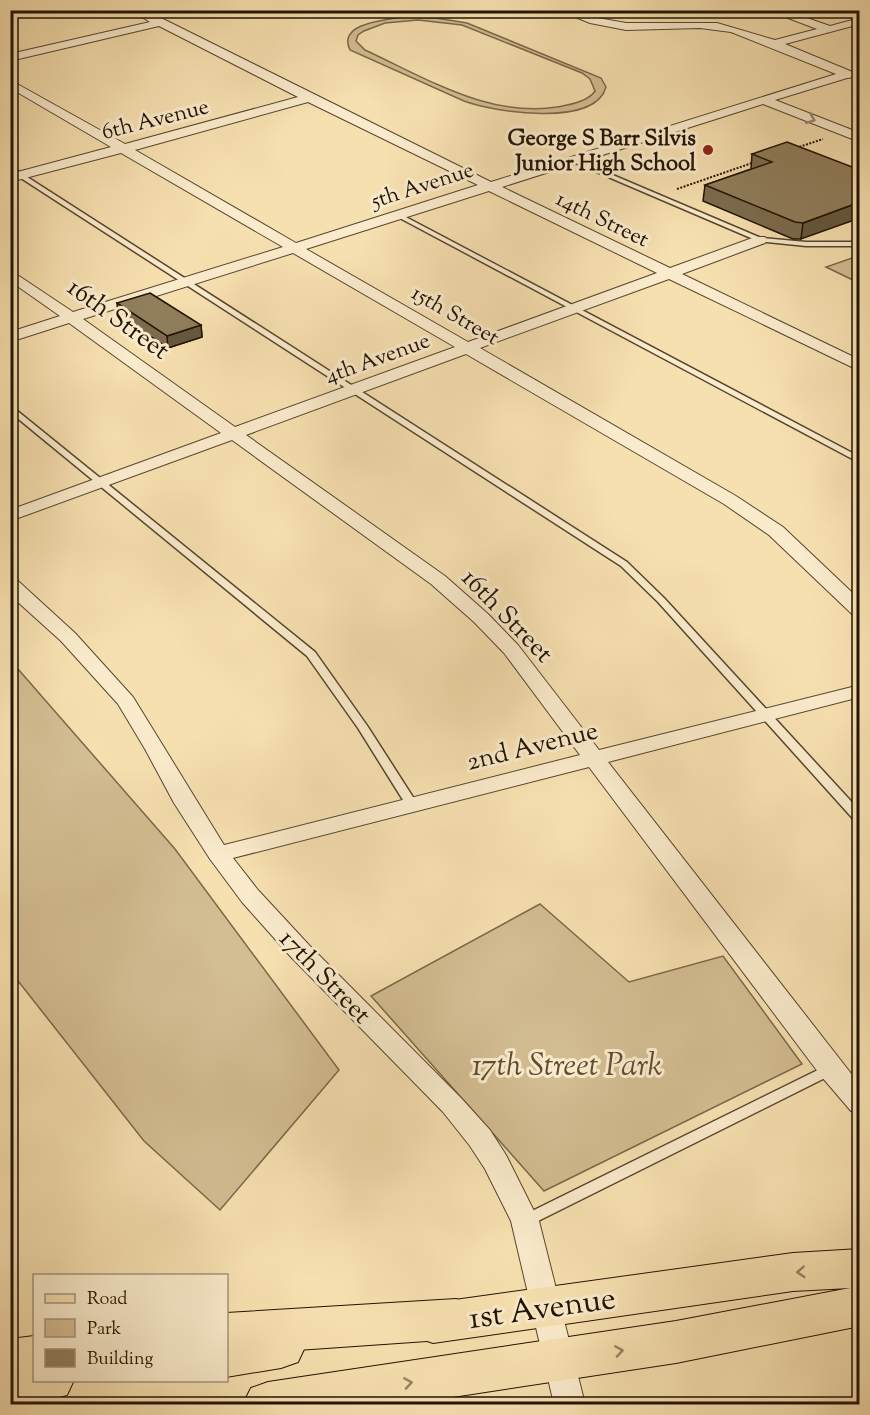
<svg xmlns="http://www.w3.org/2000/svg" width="870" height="1415" viewBox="0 0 870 1415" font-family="'Sorts Mill Goudy',serif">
<rect width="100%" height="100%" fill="#f7e0b0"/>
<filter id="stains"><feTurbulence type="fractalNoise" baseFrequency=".00333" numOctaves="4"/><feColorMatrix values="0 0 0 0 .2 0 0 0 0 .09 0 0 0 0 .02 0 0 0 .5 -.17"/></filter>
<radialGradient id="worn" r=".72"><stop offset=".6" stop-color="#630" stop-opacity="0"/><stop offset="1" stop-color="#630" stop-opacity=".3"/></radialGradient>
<!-- green -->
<path fill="#d3bd92" stroke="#7a684a" stroke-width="1.5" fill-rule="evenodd" d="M401,17L436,18L467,23L601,78L606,87C595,128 493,112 464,101L350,50C337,24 383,20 401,17ZM418,20L462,25L582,73L590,79L595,91C589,100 577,103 567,105C495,122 428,79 365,50L356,41L358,35L364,31L385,23Z
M852,258L859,261V283L826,267Z
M11,661L175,849L339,1070L220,1210L144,1141L11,972Z
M540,904L629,982L723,956L802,1064L544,1191L371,996Z"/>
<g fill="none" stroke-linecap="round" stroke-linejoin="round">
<!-- lane casing -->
<g stroke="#56462e" stroke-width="3">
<path id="lane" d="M571,159H575L761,238L806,242H860V246H806L758,241L571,161Z
M10,166L627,562L664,598L860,811V823L856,822L658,602L621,566L10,171Z
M396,214H400L860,457V463L396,216Z
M10,405L315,652L368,727L418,805L416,808H408L358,728L307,656L10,412Z
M830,1064L835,1065L837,1069L835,1073L530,1225L525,1227L520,1225L518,1221L520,1217Z"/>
</g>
<!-- street casing -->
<g stroke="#56462e" stroke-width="2">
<path id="street" d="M131,10H145L491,182L836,74L731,32L700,28L626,30L590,23L558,10H574L598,18L626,23H717L775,40L817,29L767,10H784L830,26L860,18V24L785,44L855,73V77L847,78L775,100L860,133V142L763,104L502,187L670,268L755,237H765L767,240L765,243L682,274L860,360V371L669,279L480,348L736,496L783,527L860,600V617L853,615L769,535L724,504L466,354L246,435L445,576L488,614L518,645L599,750L860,685V697L608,762L860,1085V1114L851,1111L821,1076L589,767L233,858L258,890L309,945L461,1098L490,1130L506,1155L539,1221L585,1404H554L511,1221L485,1169L470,1146L443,1112L291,957L242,902L210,859L174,803L145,749L118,704L61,641L10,595V578L17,580L75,633L133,697L224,845L580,755L504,653L474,622L431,584L232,440L10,521V510L221,433L69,323L10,342V332L60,316L10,281V270L73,312L283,247L121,153L10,182V174L111,147L10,88V80L125,144L298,97L159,26L10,61V54L150,22ZM308,102L478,185L296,243L135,150ZM489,191L657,273L468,342L306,249ZM293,253L455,347L235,427L83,319Z"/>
</g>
<!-- primary casing -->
<g stroke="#211302" stroke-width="2">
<path id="primary" d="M860,1249V1326L676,1363L407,1404H243L251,1388L268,1382L676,1321L850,1288L793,1291L433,1343L416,1337L409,1323L416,1309L433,1303L793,1253Z
M281,1326L298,1332L305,1347L298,1362L281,1368L226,1377V1335Z
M34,1361V1380H74L67,1395L33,1404H10V1365Z"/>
</g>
<!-- highway casing -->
<g stroke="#211302" stroke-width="2">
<path id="highway" d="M456,1299L473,1305L480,1319L473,1333L456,1339L226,1355V1313Z
M34,1336V1378L10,1381V1339Z"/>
</g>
<!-- path -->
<path stroke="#211302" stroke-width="2" stroke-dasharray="2 1.5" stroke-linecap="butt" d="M796,148L823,139
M677,189L755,162"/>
<!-- lane -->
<use href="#lane" fill="#faebcc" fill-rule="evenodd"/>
<!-- street -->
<use href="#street" fill="#faebcc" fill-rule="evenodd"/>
<!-- primary -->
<use href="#primary" fill="#f7e0b0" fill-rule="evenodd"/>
<!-- highway -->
<use href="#highway" fill="#f7e0b0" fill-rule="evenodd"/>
</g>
<!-- wall -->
<path fill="#7c6c4f" stroke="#211302" stroke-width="1.5" d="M752,154L860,170L801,239H793L703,201L705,185L751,169Z
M117,303L201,325L202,337L168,348L118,315Z"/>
<!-- shaded-wall -->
<path fill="#655840" stroke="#211302" stroke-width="1.5" d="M860,202V218L801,239L803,223Z
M201,325L202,337L168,348L167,336Z"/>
<!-- building -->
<path fill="#907e5c" stroke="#211302" stroke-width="1.5" d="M787,142L860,170V202L803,223L795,222L705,185L772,162L752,154Z
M150,293L201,325L167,336L117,303Z"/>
<!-- one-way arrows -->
<defs><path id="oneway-chevron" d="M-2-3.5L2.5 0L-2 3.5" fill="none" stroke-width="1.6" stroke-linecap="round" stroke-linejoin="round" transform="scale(1.5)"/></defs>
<use stroke="#988a71" href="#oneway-chevron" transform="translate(811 119) rotate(21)"/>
<g stroke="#978462">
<use href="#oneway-chevron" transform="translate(801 1272) rotate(176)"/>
<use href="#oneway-chevron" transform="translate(619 1351) rotate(-9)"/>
<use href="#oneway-chevron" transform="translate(408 1383) rotate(-9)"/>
</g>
<!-- markers -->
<circle fill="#8f2418" stroke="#faebcc" stroke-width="2" cx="708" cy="150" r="6"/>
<g text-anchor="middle" stroke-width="6" stroke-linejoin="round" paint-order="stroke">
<!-- far-street labels -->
<g font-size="22" fill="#211302" stroke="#faebcc">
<text transform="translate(155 118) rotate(-14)" y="8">6th Avenue</text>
<text transform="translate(422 184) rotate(-18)" y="8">5th Avenue</text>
<text transform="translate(603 218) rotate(26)" y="8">14th Street</text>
<text transform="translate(456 314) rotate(30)" y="8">15th Street</text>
<text transform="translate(377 357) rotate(-20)" y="8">4th Avenue</text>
</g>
<!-- far-poi labels -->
<g font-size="22" font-weight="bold" fill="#211302" stroke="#faebcc" text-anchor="end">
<text x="696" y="145">George S Barr Silvis<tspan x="696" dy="25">Junior High School</tspan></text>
</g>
<!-- street labels -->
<g font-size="26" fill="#211302" stroke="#faebcc">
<text transform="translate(119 318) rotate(36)" y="9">16th Street</text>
<text transform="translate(508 615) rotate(46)" y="9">16th Street</text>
<text transform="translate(532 745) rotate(-14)" y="9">2nd Avenue</text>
<text transform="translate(326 976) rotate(46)" y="9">17th Street</text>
</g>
<!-- near-park labels -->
<g font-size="32" font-style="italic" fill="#5f4e34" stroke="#faebcc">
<text x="567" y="1075">17th Street Park</text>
</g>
<!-- near-street labels -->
<g font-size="32" fill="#211302" stroke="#faebcc">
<text transform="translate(542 1307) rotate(-8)" y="11">1st Avenue</text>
</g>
</g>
<!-- margin -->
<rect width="870" height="1415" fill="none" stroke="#f7e0b0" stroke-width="36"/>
<rect x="12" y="12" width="846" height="1391" fill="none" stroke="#211302" stroke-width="3"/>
<rect x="18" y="18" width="834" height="1379" fill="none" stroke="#211302" stroke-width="1.5"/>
<!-- legend -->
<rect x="33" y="1274" width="195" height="108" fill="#faebcc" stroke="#a3957b" stroke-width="1.5"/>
<rect x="45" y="1294" width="30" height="9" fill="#f7e0b0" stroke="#a3957b" stroke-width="1.5"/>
<text x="87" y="1304" font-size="18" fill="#211302">Road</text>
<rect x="45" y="1319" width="30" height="18" fill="#d3bd92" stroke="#a3957b" stroke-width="1.5"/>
<text x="87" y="1334" font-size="18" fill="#211302">Park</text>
<rect x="45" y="1349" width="30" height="18" fill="#907e5c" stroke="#a3957b" stroke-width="1.5"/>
<text x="87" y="1364" font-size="18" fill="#211302">Building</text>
<rect width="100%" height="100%" filter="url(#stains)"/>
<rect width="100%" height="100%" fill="url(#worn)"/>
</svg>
